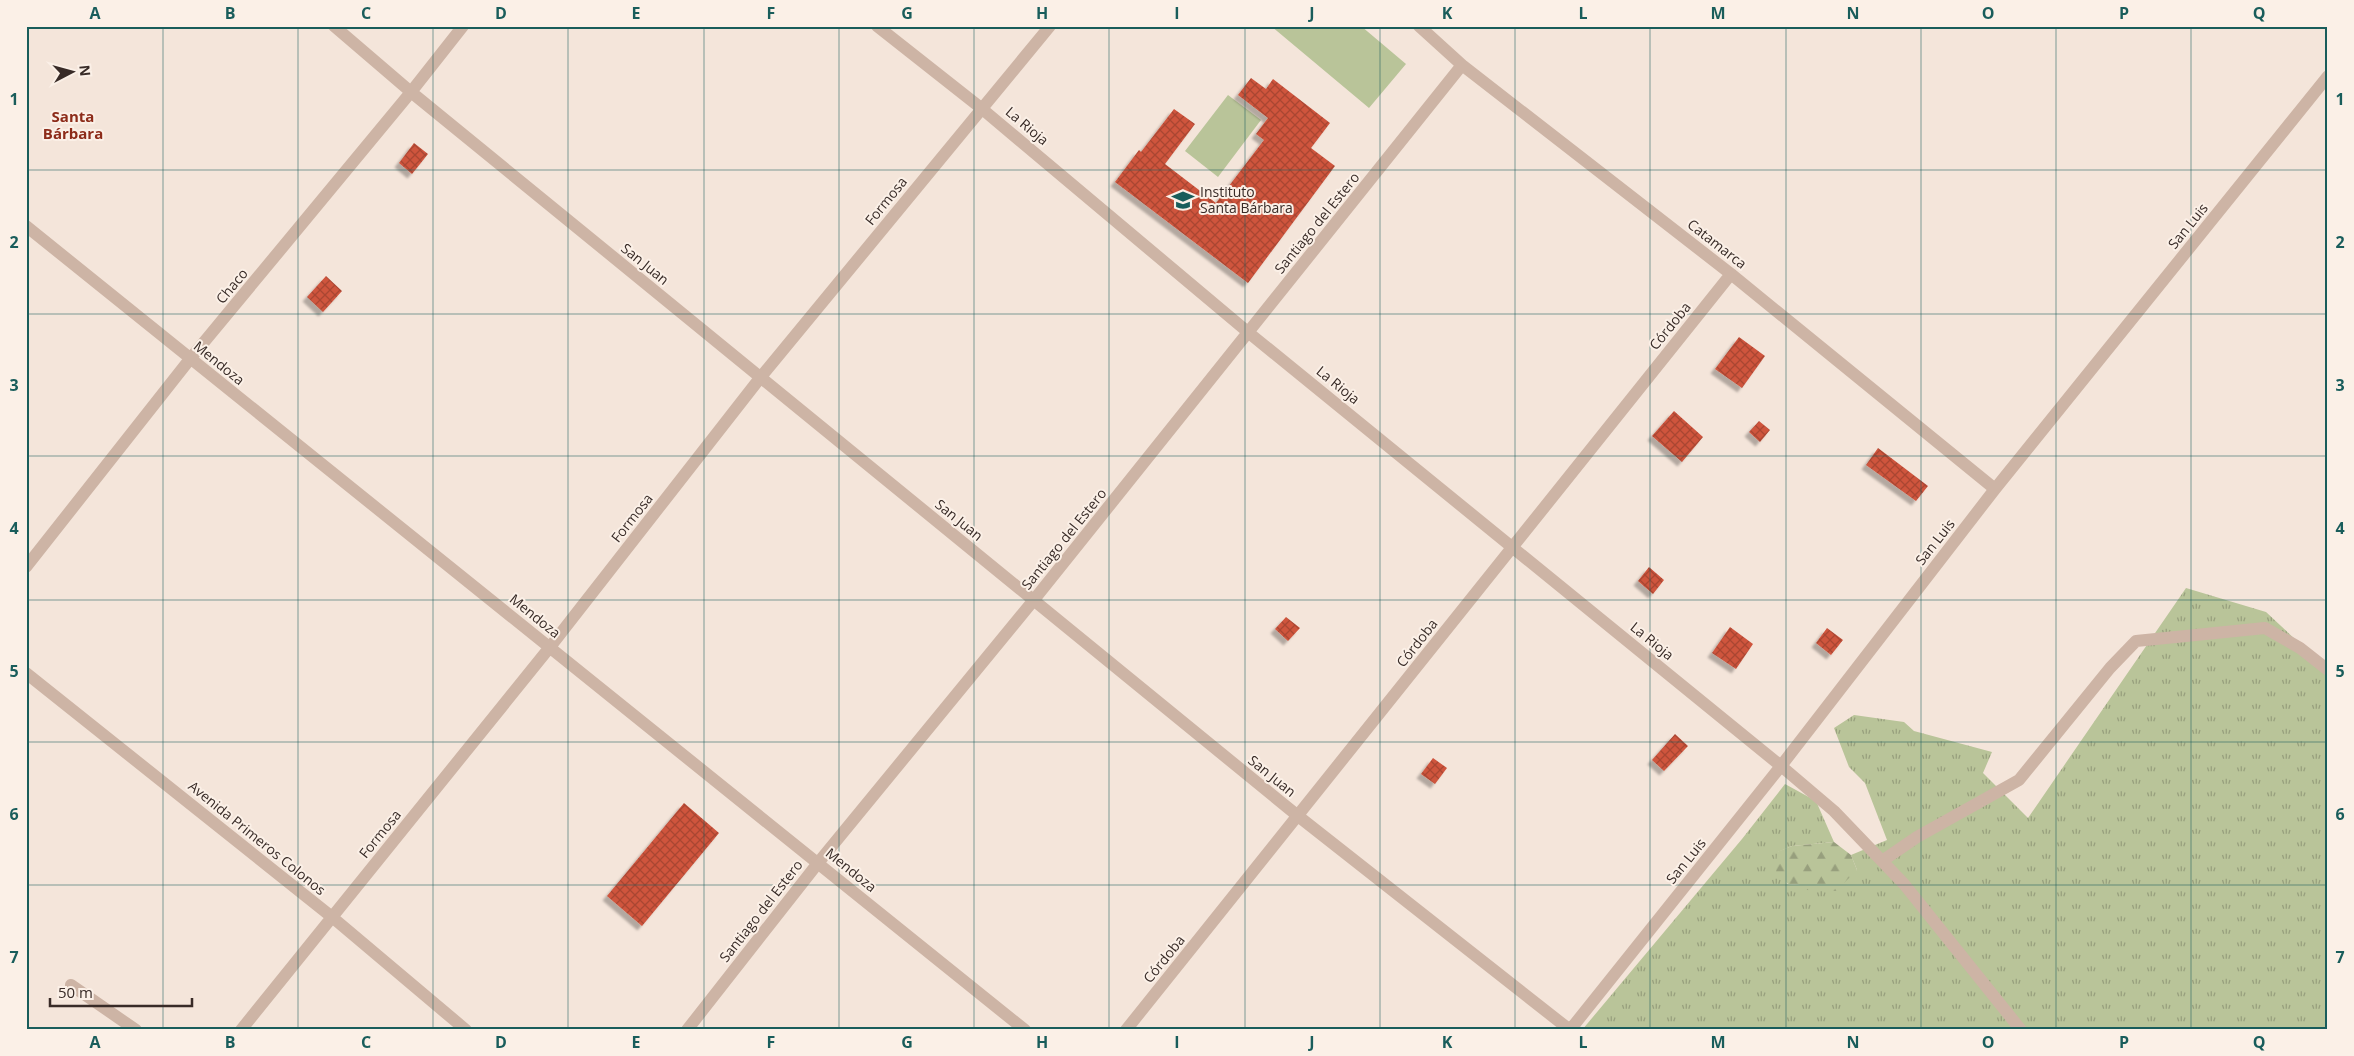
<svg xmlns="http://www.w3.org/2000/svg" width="2354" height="1056" viewBox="0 0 2354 1056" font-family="'Open Sans',sans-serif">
<defs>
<pattern id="grass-tufts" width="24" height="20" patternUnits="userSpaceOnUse" patternTransform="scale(1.25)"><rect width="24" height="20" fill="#b9c499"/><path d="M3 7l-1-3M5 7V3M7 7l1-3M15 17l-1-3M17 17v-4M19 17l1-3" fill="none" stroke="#979f7d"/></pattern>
<pattern id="forest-firs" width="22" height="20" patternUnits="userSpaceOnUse" patternTransform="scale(1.25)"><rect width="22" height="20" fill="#b9c499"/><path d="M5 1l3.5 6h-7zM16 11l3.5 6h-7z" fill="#979f7d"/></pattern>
<pattern id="building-cross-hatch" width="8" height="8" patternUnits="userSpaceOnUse" patternTransform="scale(1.25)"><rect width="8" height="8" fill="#cf543d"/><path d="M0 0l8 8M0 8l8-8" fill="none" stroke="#a94633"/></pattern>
<filter id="shadow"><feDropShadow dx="-4.5" dy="4.5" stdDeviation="1" flood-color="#0004"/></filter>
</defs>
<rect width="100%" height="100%" fill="#f4e5da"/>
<!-- grass -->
<path fill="url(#grass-tufts)" d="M2186,588L2266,612L2328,670V1030H1582L1742,839L1785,784L1816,801L1834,842L1792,846L1778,852L1787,884L1800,885L1857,870L1851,855L1887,840L1865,783L1849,767L1834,728L1854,715L1904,722L1914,731L1992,752L1983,773L2028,818Z"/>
<!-- forest -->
<path fill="url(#forest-firs)" d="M1834,842L1851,855L1857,870L1836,891L1807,890L1800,885L1788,884L1776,873L1777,852L1792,846Z"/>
<!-- green -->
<path fill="#b9c499" d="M1271,26H1361L1406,64L1369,108Z
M1228,95L1261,120L1218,177L1185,151Z"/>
<!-- building -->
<path fill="url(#building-cross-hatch)" filter="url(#shadow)" d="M1251,78L1266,89L1273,79L1330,123L1311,148L1335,166L1248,283L1115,182L1139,150L1141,152L1174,109L1195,124L1165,164L1216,203L1264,140L1256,134L1268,118L1238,95Z
M414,143L428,154L412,174L399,163Z
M326,276L342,291L323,312L307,297Z
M1739,337L1765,356L1742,388L1715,369Z
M1674,411L1703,437L1682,462L1652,436Z
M1759,421L1770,430L1760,442L1749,432Z
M1878,448L1928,486L1916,501L1866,465Z
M1649,567L1664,580L1653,594L1638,581Z
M1286,617L1300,628L1288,641L1275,629Z
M1730,627L1753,644L1736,669L1712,653Z
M1827,628L1843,640L1831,655L1816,643Z
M1675,734L1688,746L1664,771L1652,760Z
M1433,758L1447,768L1435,784L1421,774Z
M684,803L719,833L642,926L607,896Z"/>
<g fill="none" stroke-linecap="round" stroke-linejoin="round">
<!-- minor -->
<path stroke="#cdb4a5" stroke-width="12" d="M334,26L411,92L1298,816L1570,1030L1781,766L1995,489L2328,76
M877,26L981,108L1249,333L1781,766L1834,811L1904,884L2021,1030
M1419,26L1462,65L1731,274L1995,489
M26,226L1025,1030
M26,567L190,359L411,92L463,26
M26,673L332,917L466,1030
M1882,861L1917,837L2019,780L2110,668L2136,641L2265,628L2300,648L2328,670
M71,985L136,1030
M241,1030L550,647L760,378L1050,26
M687,1030L818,863L1033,601L1462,65
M1126,1030L1731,274"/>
</g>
<!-- grid -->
<path fill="none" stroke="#195d5b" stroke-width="1" stroke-opacity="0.55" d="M163,26V1030M298,26V1030M433,26V1030M568,26V1030M704,26V1030M839,26V1030M974,26V1030M1109,26V1030M1245,26V1030M1380,26V1030M1515,26V1030M1650,26V1030M1786,26V1030M1921,26V1030M2056,26V1030M2191,26V1030M26,170H2328M26,314H2328M26,456H2328M26,600H2328M26,742H2328M26,885H2328"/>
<!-- icons -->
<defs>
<g id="school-bare" transform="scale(1.725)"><path d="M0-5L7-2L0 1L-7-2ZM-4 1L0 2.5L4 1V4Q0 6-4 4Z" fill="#195d5b" stroke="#fbf0e7" stroke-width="2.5" paint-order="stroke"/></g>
</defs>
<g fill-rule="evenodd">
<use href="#school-bare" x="1183" y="200"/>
</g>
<g text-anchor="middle" stroke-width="4" stroke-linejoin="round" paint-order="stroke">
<!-- street labels -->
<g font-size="14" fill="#382b27" stroke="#fbf0e7">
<text transform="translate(1027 126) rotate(40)" y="5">La Rioja</text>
<text transform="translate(886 201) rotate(-51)" y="5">Formosa</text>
<text transform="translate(1317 223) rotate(-51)" y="5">Santiago del Estero</text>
<text transform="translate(2188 226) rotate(-51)" y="5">San Luis</text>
<text transform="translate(1717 244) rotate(38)" y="5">Catamarca</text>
<text transform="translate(645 264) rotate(39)" y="5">San Juan</text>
<text transform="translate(232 286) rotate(-50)" y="5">Chaco</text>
<text transform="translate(1670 326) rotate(-51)" y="5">Córdoba</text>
<text transform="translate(219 363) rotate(39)" y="5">Mendoza</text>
<text transform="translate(1338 385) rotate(39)" y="5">La Rioja</text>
<text transform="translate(632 518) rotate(-52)" y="5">Formosa</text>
<text transform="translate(959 520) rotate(39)" y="5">San Juan</text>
<text transform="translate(1064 539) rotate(-51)" y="5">Santiago del Estero</text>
<text transform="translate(1935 542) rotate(-52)" y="5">San Luis</text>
<text transform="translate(535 616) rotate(39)" y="5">Mendoza</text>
<text transform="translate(1652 641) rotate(39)" y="5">La Rioja</text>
<text transform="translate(1417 643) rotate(-52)" y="5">Córdoba</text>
<text transform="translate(1272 776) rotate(39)" y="5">San Juan</text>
<text transform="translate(380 834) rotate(-51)" y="5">Formosa</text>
<text transform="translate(257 838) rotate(39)" y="5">Avenida Primeros Colonos</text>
<text transform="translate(1686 861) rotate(-51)" y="5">San Luis</text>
<text transform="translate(851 870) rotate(39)" y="5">Mendoza</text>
<text transform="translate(761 911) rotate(-52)" y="5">Santiago del Estero</text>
<text transform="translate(1164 959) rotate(-51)" y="5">Córdoba</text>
</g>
<!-- poi labels -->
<g font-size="14" fill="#382b27" stroke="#fbf0e7" text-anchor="start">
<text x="1200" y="197">Instituto<tspan x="1200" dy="16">Santa Bárbara</tspan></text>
</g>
<!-- neighbourhood labels -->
<g font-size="15" font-weight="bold" fill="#8d2c1a" stroke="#fbf0e7">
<text x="73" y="122">Santa<tspan x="73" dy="17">Bárbara</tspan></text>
</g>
</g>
<!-- border -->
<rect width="2354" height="1056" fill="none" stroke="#fbf0e7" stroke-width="55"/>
<!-- north arrow -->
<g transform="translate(72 72) rotate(84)" stroke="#fbf0e7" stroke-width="4" paint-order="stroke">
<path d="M0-4L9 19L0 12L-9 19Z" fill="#382b27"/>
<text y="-8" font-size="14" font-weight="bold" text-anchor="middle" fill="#382b27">N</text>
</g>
<!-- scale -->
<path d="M50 998v8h142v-8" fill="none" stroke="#382b27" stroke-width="2.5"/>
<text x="58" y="998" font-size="15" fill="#382b27" stroke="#fbf0e7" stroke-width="4" paint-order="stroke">50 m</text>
<rect x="28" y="28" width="2298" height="1000" fill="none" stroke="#195d5b" stroke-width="2"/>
<g font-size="16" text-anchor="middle" font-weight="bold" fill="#195d5b">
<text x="95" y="19">A</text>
<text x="230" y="19">B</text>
<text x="366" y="19">C</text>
<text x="501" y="19">D</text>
<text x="636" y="19">E</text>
<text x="771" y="19">F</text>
<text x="907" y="19">G</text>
<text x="1042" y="19">H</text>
<text x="1177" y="19">I</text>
<text x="1312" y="19">J</text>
<text x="1447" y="19">K</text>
<text x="1583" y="19">L</text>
<text x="1718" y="19">M</text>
<text x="1853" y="19">N</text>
<text x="1988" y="19">O</text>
<text x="2124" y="19">P</text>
<text x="2259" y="19">Q</text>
<text x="14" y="105">1</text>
<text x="2340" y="105">1</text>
<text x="14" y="248">2</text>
<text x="2340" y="248">2</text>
<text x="14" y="391">3</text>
<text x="2340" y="391">3</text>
<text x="14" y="534">4</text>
<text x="2340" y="534">4</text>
<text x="14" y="677">5</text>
<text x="2340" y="677">5</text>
<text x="14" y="820">6</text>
<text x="2340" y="820">6</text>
<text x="14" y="963">7</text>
<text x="2340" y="963">7</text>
<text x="95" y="1048">A</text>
<text x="230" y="1048">B</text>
<text x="366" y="1048">C</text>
<text x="501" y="1048">D</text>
<text x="636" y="1048">E</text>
<text x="771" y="1048">F</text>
<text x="907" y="1048">G</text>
<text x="1042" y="1048">H</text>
<text x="1177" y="1048">I</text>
<text x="1312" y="1048">J</text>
<text x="1447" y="1048">K</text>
<text x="1583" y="1048">L</text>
<text x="1718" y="1048">M</text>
<text x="1853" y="1048">N</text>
<text x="1988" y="1048">O</text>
<text x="2124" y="1048">P</text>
<text x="2259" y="1048">Q</text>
</g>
</svg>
